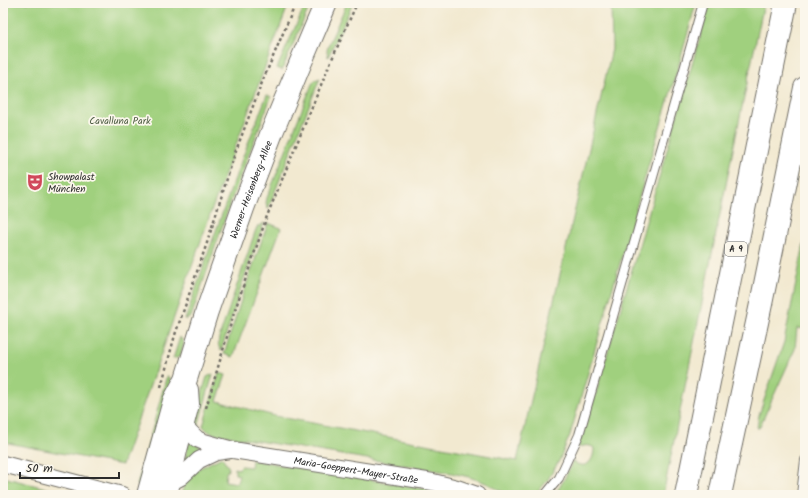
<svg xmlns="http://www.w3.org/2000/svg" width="808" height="498" viewBox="0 0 808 498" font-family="Kalam,sans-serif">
<rect width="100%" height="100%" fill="#fbf7ec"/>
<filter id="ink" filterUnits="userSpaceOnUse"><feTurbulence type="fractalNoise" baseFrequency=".025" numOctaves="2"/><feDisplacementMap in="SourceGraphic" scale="8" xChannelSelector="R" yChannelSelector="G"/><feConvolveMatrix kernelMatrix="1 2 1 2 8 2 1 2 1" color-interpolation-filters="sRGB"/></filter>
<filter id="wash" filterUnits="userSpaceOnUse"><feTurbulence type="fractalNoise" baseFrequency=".012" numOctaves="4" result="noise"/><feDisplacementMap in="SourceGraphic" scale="16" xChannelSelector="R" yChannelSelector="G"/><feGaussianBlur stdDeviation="0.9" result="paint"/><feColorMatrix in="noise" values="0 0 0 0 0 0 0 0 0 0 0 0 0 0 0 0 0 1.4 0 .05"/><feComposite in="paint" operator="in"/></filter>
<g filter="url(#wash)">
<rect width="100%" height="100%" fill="#f2e9d0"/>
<!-- green -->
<path fill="#a0d07e" stroke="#667e54" d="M3,3H289L216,198L122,465L3,442Z
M306,3H311L282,70L277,68Z
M347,3H353L328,57L327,51L328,46Z
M611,3H696L678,68L650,160L570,435L559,461L547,481L535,495H509L486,483L469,477L452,473L215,434C210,433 207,431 203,426L219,373L226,375L217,401L275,416L517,461L612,49Z
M710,3H764L734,145L663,495H554L564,480L573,461C585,471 594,462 594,448C589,444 584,446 578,447L595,396Z
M320,78L268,209L266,203L267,198L312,84L315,80Z
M267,95L271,97L232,198L191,317L185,320C211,244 237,169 267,95Z
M264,223L242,284L221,351C218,346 218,343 219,338L255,232L257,227Z
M268,223L281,228L233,357L224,354L244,291Z
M805,239V329L797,328L795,349L759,428H757L759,415L784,342Z
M180,337L184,343L180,357L173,359Z
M213,374L197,430C194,425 193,422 195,416L206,380L207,377Z
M167,375L171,382L162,411L143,487L137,485Z
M189,442L204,448L183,465Z
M222,457L229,468L226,473L225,481L237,483L239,475L235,474V468L239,469L241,466L251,467L252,460L431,490L451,495H181L186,479L192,472Z
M3,477L72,495H10L3,493Z"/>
</g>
<g filter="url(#ink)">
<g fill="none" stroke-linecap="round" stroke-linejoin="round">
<!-- lane casing -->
<g stroke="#716e65" stroke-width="10">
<path id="lane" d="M545,495L559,478L579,435L703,3
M801,495L805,460"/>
</g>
<!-- street casing -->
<g stroke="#716e65" stroke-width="18">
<g id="street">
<path id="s1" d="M183,425L197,439L204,442L233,450L433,482L457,488L477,495"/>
<path d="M3,464L122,495"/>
<path d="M168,484L181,477L199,460L216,452L230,450"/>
</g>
</g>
<!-- secondary casing -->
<g stroke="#716e65" stroke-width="24">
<g id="secondary">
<path id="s2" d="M148,495L174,401L186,379L207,311L243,208L272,132L303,57L326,3"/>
<path d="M166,495L176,450L188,404L187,390"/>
</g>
</g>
<!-- highway casing -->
<g stroke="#716e65" stroke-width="24">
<path id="highway" d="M686,495L786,3
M720,495L761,304L805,88"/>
</g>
<!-- path -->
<path stroke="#716e65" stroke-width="2.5" stroke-dasharray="3 3" stroke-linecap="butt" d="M161,387L175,335L207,243L235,153L263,80L296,3
M206,408L234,313L267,216L328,68L357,3"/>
<!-- lane -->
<use href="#lane" stroke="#fff" stroke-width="8"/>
<!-- street -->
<use href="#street" stroke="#fff" stroke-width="16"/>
<!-- secondary -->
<use href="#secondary" stroke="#fff" stroke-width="22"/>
<!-- highway -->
<use href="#highway" stroke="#fff" stroke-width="22"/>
</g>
</g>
<!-- icons -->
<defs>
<g id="theatre-bare" transform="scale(1.38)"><path d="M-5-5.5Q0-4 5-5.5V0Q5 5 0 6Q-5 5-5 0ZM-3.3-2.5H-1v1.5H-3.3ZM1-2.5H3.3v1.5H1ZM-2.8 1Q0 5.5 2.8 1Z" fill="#d1495b" stroke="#fbf7ec" stroke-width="2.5" paint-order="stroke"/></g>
</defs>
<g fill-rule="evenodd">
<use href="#theatre-bare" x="35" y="182"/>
</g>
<g text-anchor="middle" stroke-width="3.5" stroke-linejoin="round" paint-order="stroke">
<!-- shield labels -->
<rect fill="#fbf7ec" stroke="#696865" stroke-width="1" x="725" y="242" width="22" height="14" rx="3"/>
<g font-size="9" font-weight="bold" fill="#2b2b2b">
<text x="736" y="252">A 9</text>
</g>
<!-- park labels -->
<g font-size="10" fill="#4e5d44" stroke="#fbf7ec">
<text x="120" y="124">Cavalluna Park</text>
</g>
<!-- poi labels -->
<g font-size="10" fill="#2b2b2b" stroke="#fbf7ec" text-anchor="start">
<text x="48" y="180">Showpalast<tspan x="48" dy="12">München</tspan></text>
</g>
<!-- street labels -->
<g font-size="10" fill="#2b2b2b" stroke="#fbf7ec">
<text dy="4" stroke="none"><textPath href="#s2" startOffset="323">Werner-Heisenberg-Allee</textPath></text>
<text dy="4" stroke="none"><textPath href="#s1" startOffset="182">Maria-Goeppert-Mayer-Straße</textPath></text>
</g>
</g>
<!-- margin -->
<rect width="808" height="498" fill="none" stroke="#fbf7ec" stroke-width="16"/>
<!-- scale -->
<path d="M20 472v6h99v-6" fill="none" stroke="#2b2b2b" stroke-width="2"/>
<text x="26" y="472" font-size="12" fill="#2b2b2b" stroke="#fbf7ec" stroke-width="3" paint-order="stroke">50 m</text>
</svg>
